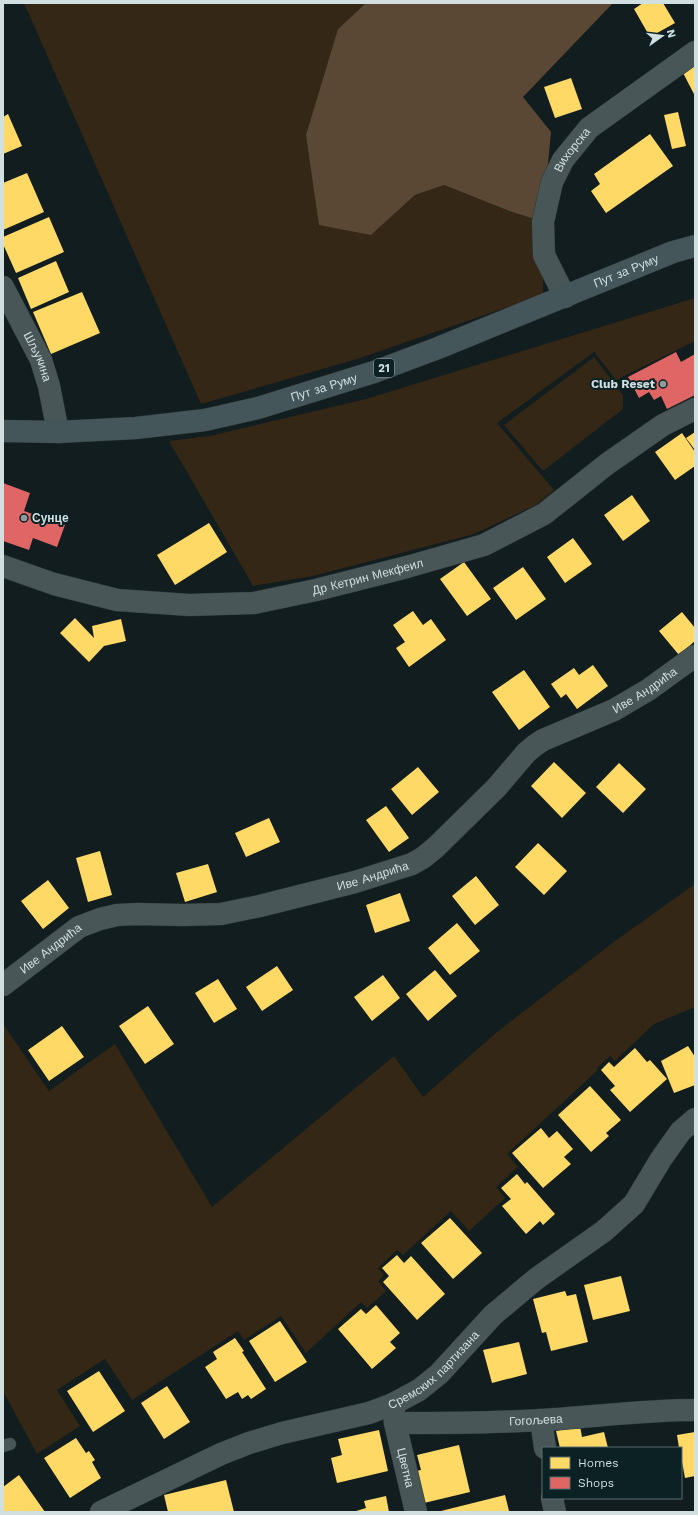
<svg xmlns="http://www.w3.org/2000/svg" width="698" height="1515" viewBox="0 0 698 1515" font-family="'Work Sans',sans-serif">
<rect width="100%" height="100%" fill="#111d1e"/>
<!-- green -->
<path fill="#342715" d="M24,3H366L338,29L371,235L415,195L444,185L512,212L544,222L543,295L357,359L201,404Z
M695,298V341L616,380L594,352L497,423L554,490L536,505L474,534L313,576L253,586L169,441L210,436L366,399Z
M594,357L623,395V409L543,471L504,425Z
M695,884V1007L654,1024L615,1061L610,1056L597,1068L598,1070L507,1154L518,1167L496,1187L505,1198L469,1231L451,1211L403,1255L397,1250L378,1268L384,1275L378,1281L386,1291L367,1308L361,1302L306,1353L281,1316L244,1340L238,1331L132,1400L105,1359L57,1390L80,1426L37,1454L3,1391V1024L49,1091L115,1044L212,1207L394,1056L423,1097L497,1032L615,941Z"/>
<!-- forest -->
<path fill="#5a4834" d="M366,3H613L523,97L551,132L545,195L544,222L512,212L444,185L415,195L371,235L319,225L306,135L338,29Z"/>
<!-- homes -->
<path fill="#ffd966" d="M643,3H663L675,23L650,37L634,9Z
M695,62V96L681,69Z
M571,78L582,109L555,118L544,87Z
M678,112L686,146L672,149L664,115Z
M8,114L22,146L3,154V117Z
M650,134L673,166L606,213L591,191L600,184L594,174Z
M27,173L44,212L3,230V183Z
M49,217L64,252L16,273L3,244V237Z
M56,261L69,292L31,309L18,278Z
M82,292L100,333L51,354L33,312Z
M695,432V450L686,438Z
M682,433L695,452V466L675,480L655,452Z
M632,495L650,521L623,541L604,515Z
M209,523L227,552L175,585L157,555Z
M573,538L592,564L565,583L547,557Z
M464,562L491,599L467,616L440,579Z
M523,567L546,599L516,620L493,588Z
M413,611L423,625L431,619L446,640L409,667L396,648L405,642L393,625Z
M682,612L695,628V641L679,655L659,631Z
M75,618L94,638L92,626L121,619L126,641L104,646L89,662L60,633Z
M593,665L608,686L577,709L566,694L561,698L551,684L574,668L579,675Z
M524,670L550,707L519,730L492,692Z
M554,762L586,793L562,818L531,786Z
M619,763L646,789L623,813L596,787Z
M418,767L439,792L412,815L391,789Z
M386,806L409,838L389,852L366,820Z
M269,818L280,842L246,857L235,833Z
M538,843L567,871L544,895L515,867Z
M100,851L112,895L88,902L76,858Z
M208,864L217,892L185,902L176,873Z
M476,876L499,905L475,925L452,896Z
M48,880L69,908L43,929L21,901Z
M400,893L410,921L375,933L366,905Z
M457,923L480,951L450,975L428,948Z
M277,966L293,990L262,1011L246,987Z
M435,970L457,996L428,1021L406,994Z
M383,975L400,998L372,1021L354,997Z
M218,979L237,1009L214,1023L195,993Z
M148,1006L174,1044L145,1064L119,1026Z
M62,1026L84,1057L49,1081L28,1050Z
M688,1046L695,1057V1085L674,1093L661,1061Z
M635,1048L647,1062L650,1060L667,1079L630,1112L610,1090L615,1086L601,1070L609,1062L614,1067Z
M590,1086L621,1120L606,1133L609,1136L591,1152L558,1115Z
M541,1128L549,1138L557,1131L573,1149L564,1157L571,1164L543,1188L512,1153Z
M517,1174L525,1184L527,1182L555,1214L543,1225L540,1221L526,1234L502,1206L511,1199L501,1188Z
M450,1218L482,1253L453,1279L421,1243Z
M397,1255L404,1263L411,1256L445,1294L417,1320L383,1282L389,1276L382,1268Z
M621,1276L630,1311L593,1320L584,1285Z
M565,1291L567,1296L576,1294L588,1342L551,1351L546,1332L542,1333L533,1299Z
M376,1305L400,1333L390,1342L396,1348L372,1369L338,1329L361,1309L366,1314Z
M280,1321L307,1362L275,1382L249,1341Z
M235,1338L244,1351L242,1352L266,1389L251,1399L248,1395L242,1399L238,1392L226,1399L205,1367L217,1359L213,1352Z
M519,1342L527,1374L492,1383L483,1350Z
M99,1371L125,1411L93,1432L67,1391Z
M167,1386L190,1422L164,1439L141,1403Z
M580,1426L582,1437L604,1432L608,1448H560L556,1431Z
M379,1430L388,1471L337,1483L331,1458L342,1455L338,1439Z
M695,1432V1476L685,1478L681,1456V1448H679L677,1435Z
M76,1438L86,1453L89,1451L95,1460L92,1462L101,1478L70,1498L44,1458Z
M459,1445L470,1492L424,1503L416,1471L421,1470L417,1455Z
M19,1475L45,1512H3V1487Z
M226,1480L234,1512H168L164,1495Z
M505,1495L509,1511L504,1512H437Z
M386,1496L389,1512H353L366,1508L364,1501Z"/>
<!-- shops -->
<path fill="#e06666" d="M676,352L681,362L695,354V395L667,409L661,396L654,400L649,392L639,398L628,377Z
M3,483L30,493L24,511L65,525L57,547L33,538L29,550L3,541Z"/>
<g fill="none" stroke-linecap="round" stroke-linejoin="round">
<!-- lane casing -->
<g stroke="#2d3738" stroke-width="13">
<path id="lane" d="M3,1446L10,1444"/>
</g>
<!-- street casing -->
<g stroke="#2d3738" stroke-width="23">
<g id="street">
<path id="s1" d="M3,287L41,360L49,386L58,432"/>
<path id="s2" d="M565,297L544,255L543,222L552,182L563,160L589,128L695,52"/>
<path id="s3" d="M3,566L54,584L117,600L189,605L254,603L316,590L407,567L484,545L544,514L607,464L663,425L695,409"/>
<path id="s4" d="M3,985L79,927L100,919L117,915L137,914L182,915L221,914L260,906L355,882L412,864L424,857L436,847L497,787L526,753L534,746L543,740L614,710L648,690L695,656"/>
<path id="s5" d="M393,1404L395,1423C444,1423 492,1423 541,1420C592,1417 643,1410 695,1410"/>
<path d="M541,1420L545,1448"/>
<path id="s6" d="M395,1423L416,1512"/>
<path d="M552,1498L555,1512"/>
<path id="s7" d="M101,1512L221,1454L249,1443L282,1433L369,1413L393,1404L419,1390L439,1374L493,1315L536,1279L604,1231L634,1204L661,1159L681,1131L695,1119"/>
</g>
</g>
<!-- primary casing -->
<g stroke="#2d3738" stroke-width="23">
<g id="primary">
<path id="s8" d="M3,431L58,432L136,428L205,420L258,408L374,372L438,348L673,252L695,246"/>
</g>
</g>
<!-- lane -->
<use href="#lane" stroke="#485658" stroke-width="12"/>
<!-- street -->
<use href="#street" stroke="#485658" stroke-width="22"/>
<!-- primary -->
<use href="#primary" stroke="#44565a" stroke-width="22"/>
</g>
<!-- markers -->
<g fill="#8e9b9d" stroke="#0b2124" stroke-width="1.5">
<circle cx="663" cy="384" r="4"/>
<circle cx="24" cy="518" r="4"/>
</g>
<g text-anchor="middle" stroke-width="4" stroke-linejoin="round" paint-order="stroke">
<!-- shield labels -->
<rect fill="#0b2124" stroke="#96a6a8" stroke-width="1" x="374" y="359" width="20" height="18" rx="3"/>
<g font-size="11" font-weight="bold" fill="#d2dfe1">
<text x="384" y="372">21</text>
</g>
<!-- street labels -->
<g font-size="12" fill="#d2dfe1" stroke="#0b2124">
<text dy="4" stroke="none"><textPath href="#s2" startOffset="159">Вихорска</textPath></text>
<text dy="4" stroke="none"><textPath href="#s8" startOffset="650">Пут за Руму</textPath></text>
<text dy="4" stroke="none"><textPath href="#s1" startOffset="78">Шљукина</textPath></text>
<text dy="4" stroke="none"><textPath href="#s8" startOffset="326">Пут за Руму</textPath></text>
<text dy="4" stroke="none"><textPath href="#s3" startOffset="373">Др Кетрин Мекфеил</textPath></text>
<text dy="4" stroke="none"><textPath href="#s4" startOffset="732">Иве Андрића</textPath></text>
<text dy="4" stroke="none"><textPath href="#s4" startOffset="396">Иве Андрића</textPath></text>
<text dy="4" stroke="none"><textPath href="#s4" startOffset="60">Иве Андрића</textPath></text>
<text dy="4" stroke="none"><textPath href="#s7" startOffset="366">Сремских партизана</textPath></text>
<text dy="4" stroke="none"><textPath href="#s5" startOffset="160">Гогољева</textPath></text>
<text dy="4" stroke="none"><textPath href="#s6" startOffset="46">Цветна</textPath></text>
</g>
<!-- poi labels -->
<g font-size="12" font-weight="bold" fill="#d2dfe1" stroke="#0b2124" text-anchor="end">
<text x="655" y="388">Club Reset</text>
<text x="32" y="522" text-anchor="start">Сунце</text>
</g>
</g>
<!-- border -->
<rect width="698" height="1515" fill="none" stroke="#d2dfe1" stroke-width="8"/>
<!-- legend -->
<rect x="542" y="1447" width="140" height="52" fill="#0b2124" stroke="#5b6d70"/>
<rect x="550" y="1457" width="20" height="12" fill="#ffd966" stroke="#5b6d70"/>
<text x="578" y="1467" font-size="12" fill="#d2dfe1">Homes</text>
<rect x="550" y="1477" width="20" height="12" fill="#e06666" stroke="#5b6d70"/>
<text x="578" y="1487" font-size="12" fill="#d2dfe1">Shops</text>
<!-- north arrow -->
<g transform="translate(662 36) rotate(76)" stroke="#0b2124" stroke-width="3" paint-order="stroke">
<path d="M0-3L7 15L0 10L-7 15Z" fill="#d2dfe1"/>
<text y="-6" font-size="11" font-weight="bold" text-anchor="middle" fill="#d2dfe1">N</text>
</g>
</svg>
